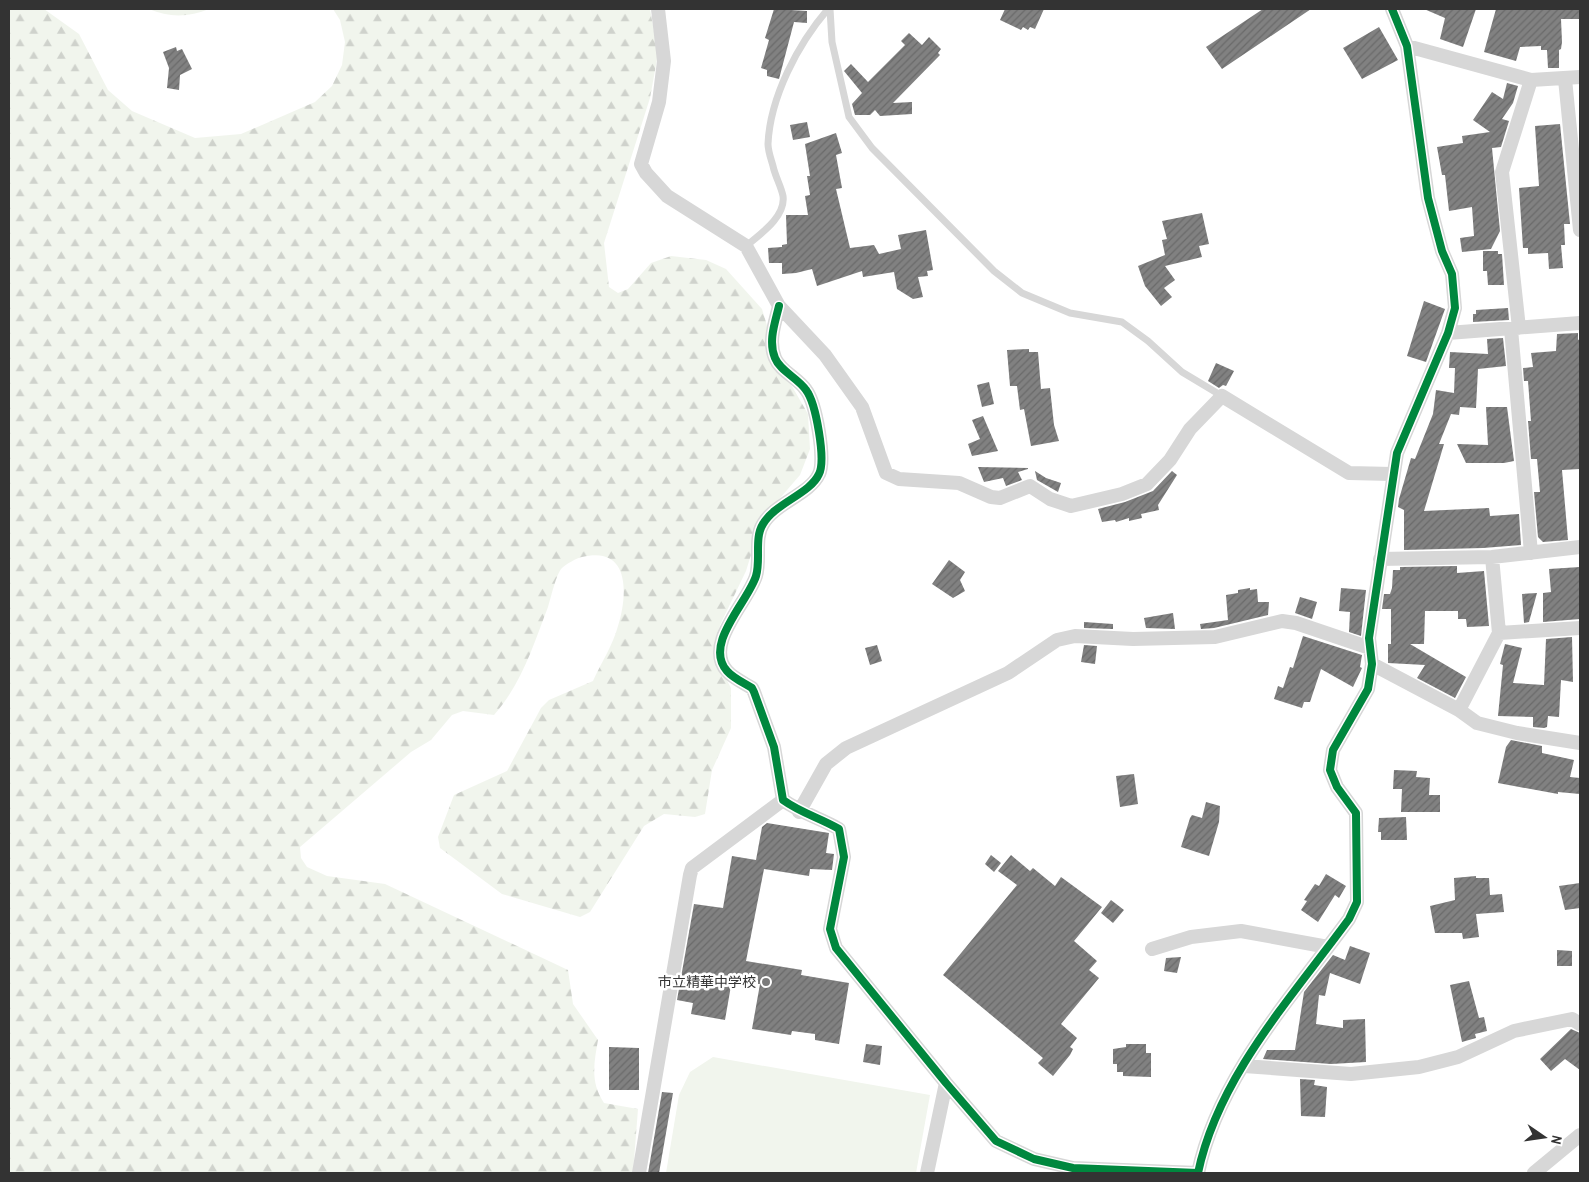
<svg xmlns="http://www.w3.org/2000/svg" width="1589" height="1182" viewBox="0 0 1589 1182" font-family="'Archivo Narrow','Noto Sans JP',sans-serif">
<defs>
<pattern id="forest-firs" width="22" height="20" patternUnits="userSpaceOnUse" patternTransform="scale(1.25)"><rect width="22" height="20" fill="#f1f5ed"/><path d="M5 1l3.5 6h-7zM16 11l3.5 6h-7z" fill="#cfd2cc"/></pattern>
<pattern id="building-hatch" width="6" height="6" patternUnits="userSpaceOnUse" patternTransform="scale(1.25)"><rect width="6" height="6" fill="#818181"/><path d="M-1 1l2-2M0 6l6-6M5 7l2-2" fill="none" stroke="#6a6a6a"/></pattern>
</defs>
<rect width="100%" height="100%" fill="#fff"/>
<!-- forest -->
<path fill="url(#forest-firs)" d="M9,9H44L79,34L108,90L132,111L195,138L241,134L315,102L332,86L342,65L345,42L340,20L333,9H650L658,54L650,98L604,243L609,287L618,293L628,289L651,263L671,256L706,260L726,269L762,309L778,362L808,414L810,449L800,475L762,519L746,571L720,625L717,647L721,669L731,688V728L712,770L705,814L695,817L664,814L644,826L590,912L580,917L502,894L440,848L438,837L454,795L507,771L541,708L549,700L593,681C601,663 613,645 618,626C628,594 630,545 582,557C577,558 566,564 562,568C556,574 551,598 548,607C533,646 522,683 494,715L463,711L452,715L431,740L411,752L300,847L301,858L307,867L327,876L385,884L568,970L573,1004L598,1040C594,1063 590,1082 604,1103L638,1109L633,1173H9Z
M149,9H209C190,17 169,18 149,9Z"/>
<!-- pitch -->
<path fill="#f1f5ed" d="M713,1057L930,1095L916,1173H666L679,1095L690,1072Z"/>
<!-- building -->
<path fill="url(#building-hatch)" d="M774,9L807,11V23L794,22L779,79L767,76V70L761,68L769,40L765,38Z
M1005,9H1044L1035,29L1030,27L1028,30L1023,27L1021,30L1000,20Z
M1263,9H1311L1222,69L1206,47Z
M1424,9H1476L1463,47L1440,39L1445,18Z
M1496,9H1580V19H1561L1562,42L1561,49L1559,50V68H1548L1547,50H1541V46L1520,47L1516,61L1484,52Z
M1379,27L1398,60L1362,79L1343,48Z
M909,33L922,45L929,37L941,49L938,53L940,55L893,103L912,102V114L880,116L875,110L870,115H855L852,104L862,93L844,71L851,64L868,82L905,45L901,41Z
M176,47L177,51L182,49L192,69L180,75L179,90L167,88L169,68L163,52Z
M1507,83L1518,86L1513,103L1502,119L1509,121L1501,147L1492,148L1500,231L1491,249L1462,252L1460,238L1474,236L1472,207L1449,211L1445,175H1442L1437,147L1463,143L1462,136L1490,132L1473,120L1492,92L1503,99Z
M807,122L810,137L793,140L790,125Z
M1560,124L1570,224H1564L1565,245H1561L1563,268L1549,269L1548,253L1528,254V248H1523L1519,188L1539,186L1535,126Z
M836,133L842,153L836,155L842,188L836,189L850,248L874,245L879,254L901,249L898,235L926,230L933,270L927,271L928,276L918,277L923,297L913,299L897,289L894,272L863,277L862,271L817,286L812,269L796,273L782,274V263H769L768,248L782,247V245L787,244L786,215H808L805,196L810,195L807,176H810L805,144Z
M1202,213L1209,244L1199,246L1202,257L1165,266L1175,280L1164,288L1172,297L1161,306L1145,286L1138,266L1165,255L1162,240L1167,239L1162,221Z
M1483,251H1498V254H1502L1504,285H1488L1487,271H1483Z
M1424,301L1445,309L1426,362L1407,356Z
M1508,308L1509,320L1473,322V314H1476V310Z
M1578,333V340L1580,339V469L1562,470L1568,540L1543,542L1538,537L1534,492H1540L1537,459H1531L1528,421H1531L1528,381H1524L1523,368L1533,367L1531,353L1556,351L1557,334Z
M1503,338L1506,366L1478,369L1476,408L1460,407L1459,415L1451,414L1439,444H1444L1424,511L1489,508L1490,516L1519,514L1521,545L1483,548L1404,550V510L1398,507L1399,499L1411,458L1415,459L1433,414L1436,390L1454,393L1455,368H1449L1450,352L1488,354L1487,339Z
M1029,349V352H1038L1041,389L1050,388L1054,425L1059,441L1031,446L1024,409L1020,410L1017,386H1010L1007,350Z
M1216,363L1234,371L1226,386L1223,385L1219,388L1208,381Z
M989,382L994,404L982,407L977,385Z
M1486,407H1507L1514,461L1504,463H1466L1457,444L1488,445Z
M983,416L998,451L972,456L968,444L980,439L972,420Z
M978,467L1028,468V469L1018,472L1022,480L1006,486L1003,478L984,482Z
M1035,471L1046,478L1061,483L1058,492L1037,480Z
M1172,471L1177,475L1158,505L1159,510L1141,514L1142,518L1129,521V518L1116,522L1115,520L1102,522L1098,509L1125,502L1153,491Z
M949,560L965,572L960,580L965,591L953,598L932,584Z
M1457,566V573L1484,571L1489,626L1467,627L1466,619H1458V611H1425L1424,644H1410L1466,677L1455,698L1417,678L1425,665L1388,663V644H1391V609H1382L1384,594H1390L1392,588L1393,570H1400V567Z
M1580,567V619L1543,622V593L1551,592L1549,569Z
M1250,588V590L1257,589L1258,602H1269L1268,615L1214,628L1201,629L1200,624L1228,620L1226,595L1238,593V590Z
M1341,588L1366,590L1361,636L1349,632L1350,612L1339,611Z
M1537,593L1529,622L1524,623L1522,594Z
M1300,597L1317,602L1312,619L1295,613Z
M1173,613L1175,629L1146,628L1144,618Z
M1084,622L1113,624V629L1084,628Z
M1303,636L1362,655L1360,667L1362,668L1353,687L1321,669L1310,702H1304L1302,708L1274,699L1278,686L1283,688L1290,667L1293,668Z
M1572,637L1573,682L1561,680L1559,717L1548,716L1547,727L1544,728L1533,727V717L1498,716L1503,665L1500,664L1505,644L1522,648L1513,683L1544,685L1546,639Z
M877,645L882,661L870,665L865,648Z
M1084,645L1097,646L1095,664L1081,662Z
M1511,740L1542,746V753L1574,760L1570,777L1580,778V794L1558,792V794L1498,783L1506,747Z
M1394,770L1417,771L1416,777L1430,778L1429,795H1440V812H1401L1402,789H1393Z
M1134,774L1138,804L1120,807L1116,776Z
M1206,802L1220,806L1219,822L1209,856L1181,847L1190,818L1192,815L1202,818Z
M1406,817L1407,840H1381V832H1378L1379,818Z
M767,823L829,833L826,853L834,854L832,870L810,869L809,876L764,869L746,961L802,970L801,975L849,983L839,1044L815,1040V1034L792,1031L791,1035L752,1029L760,984H758V980L736,977V980H732L725,1020L691,1014L693,1003L677,1000L694,904L723,908L732,856L756,860L762,827Z
M991,855L1001,863L994,872L985,864Z
M1011,855L1030,871L1033,868L1055,886L1061,877L1102,907L1074,941L1097,961L1089,970L1099,978L1061,1024L1077,1038L1070,1047L1073,1049L1070,1055L1053,1076L1040,1065L1038,1063L1043,1058L943,975L1017,885L998,871Z
M1326,874L1346,886L1339,898L1335,895L1318,922L1301,910L1307,901L1304,900L1315,884L1319,886Z
M1476,876V878H1489L1490,895L1502,894L1504,912L1476,914L1479,937L1463,939L1462,933H1435L1430,906L1455,900L1454,878Z
M1580,883V908L1565,910L1559,886Z
M1111,900L1124,910L1113,923L1101,913Z
M1350,946L1370,953L1360,984L1330,973L1325,996L1319,995L1316,1024L1343,1028V1020L1365,1019L1366,1062L1331,1064L1263,1059L1267,1050H1295L1304,992L1333,955L1345,960Z
M1557,950L1572,951V966H1557Z
M1181,957L1177,973L1164,971L1166,958Z
M1469,981L1479,1018L1484,1017L1487,1031L1475,1034L1476,1038L1462,1042L1450,985Z
M1571,1029L1580,1033V1070L1565,1059L1551,1071L1540,1059Z
M866,1044L882,1046L880,1065L863,1062Z
M1126,1044H1146V1053H1151V1077L1123,1076V1072H1117V1064H1113V1049L1126,1047Z
M609,1047L639,1048V1090H609Z
M1300,1079L1315,1080L1314,1085L1327,1087L1325,1117L1301,1116Z
M662,1092L673,1093L659,1173H648Z"/>
<g fill="none" stroke-linecap="round" stroke-linejoin="round">
<!-- lane -->
<path stroke="#d7d7d7" stroke-width="7" d="M830,9L832,42L849,117L872,148L994,271L1022,293L1070,313L1122,322L1148,341L1182,372L1222,396
M746,246C759,235 786,217 783,196C781,186 775,176 773,166C771,159 768,151 768,144C770,97 798,44 828,9"/>
<!-- street -->
<path stroke="#d7d7d7" stroke-width="14" d="M658,9L664,61L659,102L641,164L646,173L667,196L746,246L779,306L825,355L862,407L886,473L899,479L959,483L991,497L1000,498L1030,486L1050,499L1071,506L1122,494L1147,484L1170,460L1190,429L1222,396L1349,473L1392,474
M1407,46L1531,80L1580,77
M1565,79L1580,230
M779,306C775,323 768,341 775,358C780,371 798,378 806,390C816,403 826,460 819,474C810,494 775,503 763,524C754,538 761,560 756,576C748,602 703,644 727,671C733,678 744,683 752,688L754,692L774,747L783,800C801,813 820,818 839,829L844,857L830,929L836,948L946,1083L996,1141L1034,1159L1073,1168L1198,1173
M1519,328L1502,172L1531,80
M1511,329L1531,553
M1448,333L1580,323
M1380,559L1492,557L1580,547
M1499,633L1580,628
M1372,664L1459,710L1477,723L1517,733L1580,743
M1459,710L1499,633L1492,557
M799,812L826,764L846,748L1008,673L1057,640L1075,636L1133,639L1215,637L1282,621L1296,623L1370,648
M1152,949L1191,937L1241,931L1328,947
M1244,1066L1351,1074L1419,1067L1458,1057L1514,1031L1572,1019L1580,1024
M639,1173L690,875L692,868L783,800
M927,1173L946,1083
M1198,1173C1218,1077 1292,997 1349,919L1357,902L1356,813L1337,787L1330,770L1333,750L1368,689L1372,664L1369,638L1397,453L1448,333L1455,308L1452,274L1442,251L1428,198L1407,46L1392,9
M1534,1173L1580,1135"/>
<!-- cycleway casing -->
<g stroke="#fff" stroke-width="11">
<path id="cycleway" d="M779,306C775,323 768,341 775,358C780,371 798,378 806,390C816,403 826,460 819,474C810,494 775,503 763,524C754,538 761,560 756,576C748,602 703,644 727,671C733,678 744,683 752,688L754,692L774,747L783,800C801,813 820,818 839,829L844,857L830,929L836,948L946,1083L996,1141L1034,1159L1073,1168L1198,1173
M1198,1173C1218,1077 1292,997 1349,919L1357,902L1356,813L1337,787L1330,770L1333,750L1368,689L1372,664L1369,638L1397,453L1448,333L1455,308L1452,274L1442,251L1428,198L1407,46L1392,9"/>
</g>
<!-- cycleway -->
<use href="#cycleway" stroke="#00873e" stroke-width="8"/>
</g>
<!-- markers -->
<circle fill="#7a7a7a" stroke="#fff" stroke-width="2" cx="766" cy="982" r="5"/>
<g text-anchor="middle" stroke-width="5" stroke-linejoin="round" paint-order="stroke">
<!-- poi labels -->
<g font-size="14" fill="#333" stroke="#fff" text-anchor="end">
<text x="756" y="987">市立精華中学校</text>
</g>
</g>
<!-- border -->
<rect width="1589" height="1182" fill="none" stroke="#333333" stroke-width="20"/>
<!-- north arrow -->
<g transform="translate(1544 1137) rotate(103)" stroke="#ffffff" stroke-width="4" paint-order="stroke">
<path d="M0-4L9 19L0 12L-9 19Z" fill="#333333"/>
<text y="-8" font-size="14" font-weight="bold" text-anchor="middle" fill="#333333">N</text>
</g>
</svg>
